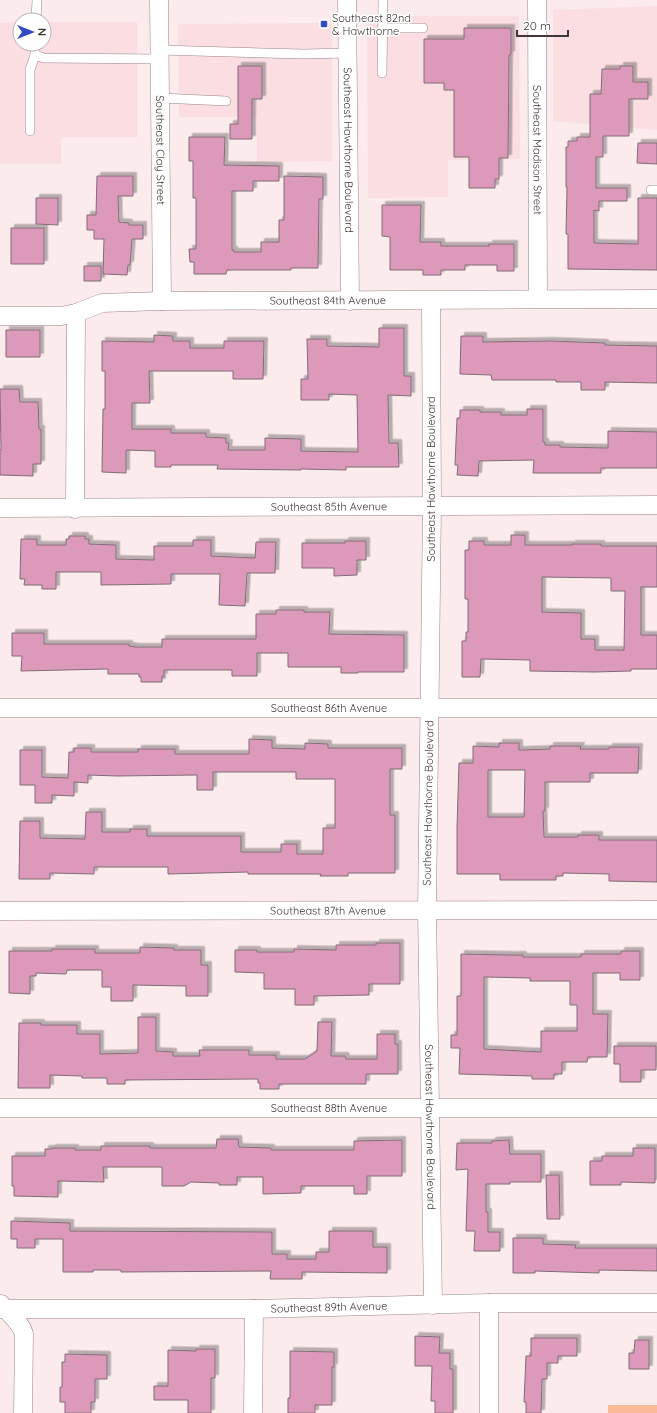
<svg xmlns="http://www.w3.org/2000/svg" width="657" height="1413" viewBox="0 0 657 1413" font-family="Quicksand,sans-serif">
<defs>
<filter id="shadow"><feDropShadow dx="3.5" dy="-3.5" stdDeviation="0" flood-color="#0004"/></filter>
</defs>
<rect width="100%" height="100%" fill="#fbebed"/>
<!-- built -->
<path fill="#fadee2" d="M657,6V130L553,121V10Z
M367,16H519L520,159L448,160V197L368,198Z
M20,22V44H44V22H137V137H61V164H0V23Z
M332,23V161L257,162V117H179L178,24Z"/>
<!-- green -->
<path fill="#fbb997" d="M608,1405H657V1413H608Z"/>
<!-- building -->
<path fill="#dd99ba" stroke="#806c75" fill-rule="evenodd" filter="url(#shadow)" d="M464,28H511V54L509,55L508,158H499V179H495V188H469V157H454V90H444V83H424V39H464Z
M238,66H262V99H252V139H230V124H238Z
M620,66H633V82H648V99H629V136H603V157H596V188H627V201H599V211L594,210V243L638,244V198H657V270L568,269V234H566L567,187H566V147H568V141H577V137H590V94H601L602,69H620Z
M189,137H225L224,165L279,166V181H253V191H232V250H234V252H261V242H279V220H284V176L323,177V199H319L318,268H291V270H227L226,274H194V262H190L189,249H196V198H193V161H189Z
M638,143H657V164L637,163Z
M97,176H133V196H118L119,222L129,223V225H143V239H132L130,265H128L127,275L103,274L104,239H94V230H87V215H96Z
M36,198H58V225L36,224Z
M382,205H421L420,242H441V246H489V244H514V271H497V265H465V270H441V275H423V270H390V237L382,236Z
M11,228H44V264H11Z
M84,266H101V281H84Z
M379,328H404V376H411V396L388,395L389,443H398L399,467H346V470L301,469V470L217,469L218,465H171V467H155V451L126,450V473L102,472L103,409H105V371H102V341L154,342V335L173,336V341H190V348H224V341H264L263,379H233V371H149L150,403H132V429H171V433H206V437L226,438V443H229L228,450H265V438L301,439V451L358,452L357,395L329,394V400H301V379H308L307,339H327V346L379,347Z
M6,330H40V357H6Z
M461,336H483V342L550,341L605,343V345L657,346V383L605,382V390H581V382H556V380H492L491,375L460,374Z
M0,389H19L20,402H38L39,429H41V464H33V476L0,475V450H1Z
M527,409H543V442H545V445H560V447L608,448V431L657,432V468H601V473H533L534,460L479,461L478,476L457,475L458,465H455L457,418H460V410H480V412H501V415H527Z
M511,535H525V545H572V544H601V546H657V587H641V635H657V669H631V671L595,672L530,671V660L481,659L480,677H462V641H466V632H468V599H465V550H469V541H484V545H511ZM542,577L611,578V591H625L624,650H595V639H581V613L542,612Z
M69,536H85V539H89V544L116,545V559L154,560V546H193V540H211V556L255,558L256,542H276L275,573H247L245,606L219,605L220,574H171V584L101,585V572H56V589H42V585H24L25,579H20L21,539H37V545H66V539H69Z
M345,541H366V560H357V575L334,576V568H302V543H345Z
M276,610H304V612H330L329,634L404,635V672H358V673H341V667H288V653H257V676H232V670H164V677L162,676V682H141V677H139V674H108V669L21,671L22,656H12V633H44V644H129V646L136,647H162V639H256V614H276Z
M249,739L272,740V748L305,749V743L328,744V748H402V769H390V815H395V873H348V876H320L321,874H248V872L168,874V867H94V874L50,873V879H19L20,821H40V838L85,839L86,812H102V832H130V829H147V836H241V852H281V844H297V854H323V828H335V779H296V772H213V790H197V775L117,776L88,775V783L74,782V796L52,795V803H35V785H20V750H42V777L68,778L69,752H74V748H91V752H138V749H175V754H249Z
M499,743H519V750H522L550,749V746H581L580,749H609V747H639L638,773H590V782H545V811H543L544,837H578V835H599V840H657V882L609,881V874L563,873V876H556V880H500V874H457V827L459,763H473V746L499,747ZM488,770H525L524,817H488Z
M376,943H400V984H369V995L314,996V1005H295V989H264V973L235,972V950H257V952H294V949L336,950V945H376Z
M140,947L174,948V950H201V965H208V996H186V986L133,985V1001H111V987H102V970H67L66,974L36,973V976H30V994L9,993V951H52V949H95V953H140Z
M621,951H640V980H620V973H593V1014H608L607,1057H588L587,1062H562V1074H554V1079H532V1076L459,1074L460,1048H451V1035H457V996H461V954L510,955H523V957H581V954H621ZM484,977L530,978V981H570V1005H577V1031H541V1052L484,1049Z
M138,1017H156V1051L173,1052V1056H200L199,1050H249V1055H276V1059H305L317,1051L318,1022H332L331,1056H345L346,1059H377V1034H395V1044H398V1074H366V1084H279V1089H260V1083H258V1079L125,1080V1084H107V1078H82V1076L50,1075V1088H18L19,1023H41V1025H77V1034H100V1054L138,1053Z
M614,1046H656V1070H641V1082H620V1064H614Z
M217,1139H238L239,1147L271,1148V1150H354V1141L402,1140V1176H367V1194H354V1186H301V1193L263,1194V1177H237V1185H219V1183L191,1182L184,1186H162V1167H103L104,1182L58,1181V1197L14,1196V1186H12V1156H45V1149H52V1148H75V1150H101V1146H150V1148H216Z
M509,1140L510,1154H541V1182H510V1184H486V1212H488V1232H500V1251H474L475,1231H466L468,1169L456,1170L457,1143H492V1141Z
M633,1148H655V1183L621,1182V1185H590V1161H602V1156H633Z
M546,1175H559L560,1219H547Z
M11,1221L70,1223V1231L272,1232V1254H287V1259H316V1252H329V1231H373V1247H387V1273L302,1272V1279H270L271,1271L121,1272V1270H93V1272H63V1239H35V1248H17V1239H11Z
M513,1238H543V1244L576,1245L575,1248H657V1271L599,1270V1273L535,1271V1273H513Z
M415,1336L440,1337L439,1353H450V1369H453V1413H435V1401H431L432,1366H415Z
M531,1338H577V1356H558V1363H547V1379H542L541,1413H526V1402H524L526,1356H531Z
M635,1340H649V1369H629V1353H634Z
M196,1349H215V1378H211V1413H188V1400H154V1386H168V1350L196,1351Z
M290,1351L334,1352V1367H332V1405H315V1413H288V1398H290Z
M65,1354L107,1355V1379H95V1402H91V1413H65V1402H60V1387H62V1362H65Z"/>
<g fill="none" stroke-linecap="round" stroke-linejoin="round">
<!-- service casing -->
<g stroke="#9b8386" stroke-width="10">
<path id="service" d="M36,20L37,0
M383,28H423
M35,44V55L44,58L159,59
M159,50L303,54L348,53
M382,73L383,0
M160,98L226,101
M30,131V70L35,55
M651,190H657"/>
</g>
<!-- minor casing -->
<g stroke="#9b8386" stroke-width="19">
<g id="minor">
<path id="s1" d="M159,0L162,301"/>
<path id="s2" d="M347,0L350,301"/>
<path id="s3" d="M537,0L538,299"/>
<path id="s4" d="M431,301L432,506L427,910L433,1305"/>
<path id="s5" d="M0,316H61L76,313L102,303L162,301L657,299"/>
<path id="s6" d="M0,508L657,505"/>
<path d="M75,509L76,313"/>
<path id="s7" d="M0,708H657"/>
<path id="s8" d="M0,911L657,910"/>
<path id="s9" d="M0,1108H657"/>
<path d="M489,1303V1413"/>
<path d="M1,1304C9,1314 21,1322 24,1334L23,1413"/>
<path id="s10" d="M0,1309H254L489,1303H657"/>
<path d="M253,1413L254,1309"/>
</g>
</g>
<!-- service -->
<use href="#service" stroke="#fff" stroke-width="9"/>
<!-- minor -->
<use href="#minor" stroke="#fff" stroke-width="18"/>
</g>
<!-- markers -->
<rect fill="#344cbd" stroke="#fff" stroke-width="1.5" x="320" y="20" width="8" height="8" rx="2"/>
<g text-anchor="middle" stroke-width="3" stroke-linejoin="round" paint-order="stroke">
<!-- poi labels -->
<g font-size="11" fill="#403637" stroke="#fff" text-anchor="start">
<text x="332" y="22">Southeast 82nd<tspan x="332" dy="13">&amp; Hawthorne</tspan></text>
</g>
<!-- street labels -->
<g font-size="11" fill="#403637" stroke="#fff">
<text dy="4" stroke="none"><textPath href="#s1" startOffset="150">Southeast Clay Street</textPath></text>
<text dy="4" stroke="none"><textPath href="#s2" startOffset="150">Southeast Hawthorne Boulevard</textPath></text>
<text dy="4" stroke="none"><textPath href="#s3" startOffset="150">Southeast Madison Street</textPath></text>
<text dy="4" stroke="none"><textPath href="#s5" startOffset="330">Southeast 84th Avenue</textPath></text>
<text transform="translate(431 479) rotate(-90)" y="4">Southeast Hawthorne Boulevard</text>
<text dy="4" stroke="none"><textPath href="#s6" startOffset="329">Southeast 85th Avenue</textPath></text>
<text dy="4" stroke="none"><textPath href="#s7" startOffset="329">Southeast 86th Avenue</textPath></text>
<text transform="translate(428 803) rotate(-89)" y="4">Southeast Hawthorne Boulevard</text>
<text dy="4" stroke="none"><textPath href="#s8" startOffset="328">Southeast 87th Avenue</textPath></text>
<text dy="4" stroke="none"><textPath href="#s9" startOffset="329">Southeast 88th Avenue</textPath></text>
<text dy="4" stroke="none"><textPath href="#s4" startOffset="826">Southeast Hawthorne Boulevard</textPath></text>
<text dy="4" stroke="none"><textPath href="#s10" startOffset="329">Southeast 89th Avenue</textPath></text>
</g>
</g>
<!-- north arrow -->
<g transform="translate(32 32) rotate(90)"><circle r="19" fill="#ffffff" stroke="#b3afaf"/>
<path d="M0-3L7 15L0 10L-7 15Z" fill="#344cbd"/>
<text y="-6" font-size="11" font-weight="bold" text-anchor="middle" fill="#403637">N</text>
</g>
<!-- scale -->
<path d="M517 30v6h51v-6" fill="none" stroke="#403637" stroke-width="2"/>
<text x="523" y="30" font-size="12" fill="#403637" stroke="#ffffff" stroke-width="3" paint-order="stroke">20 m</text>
</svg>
